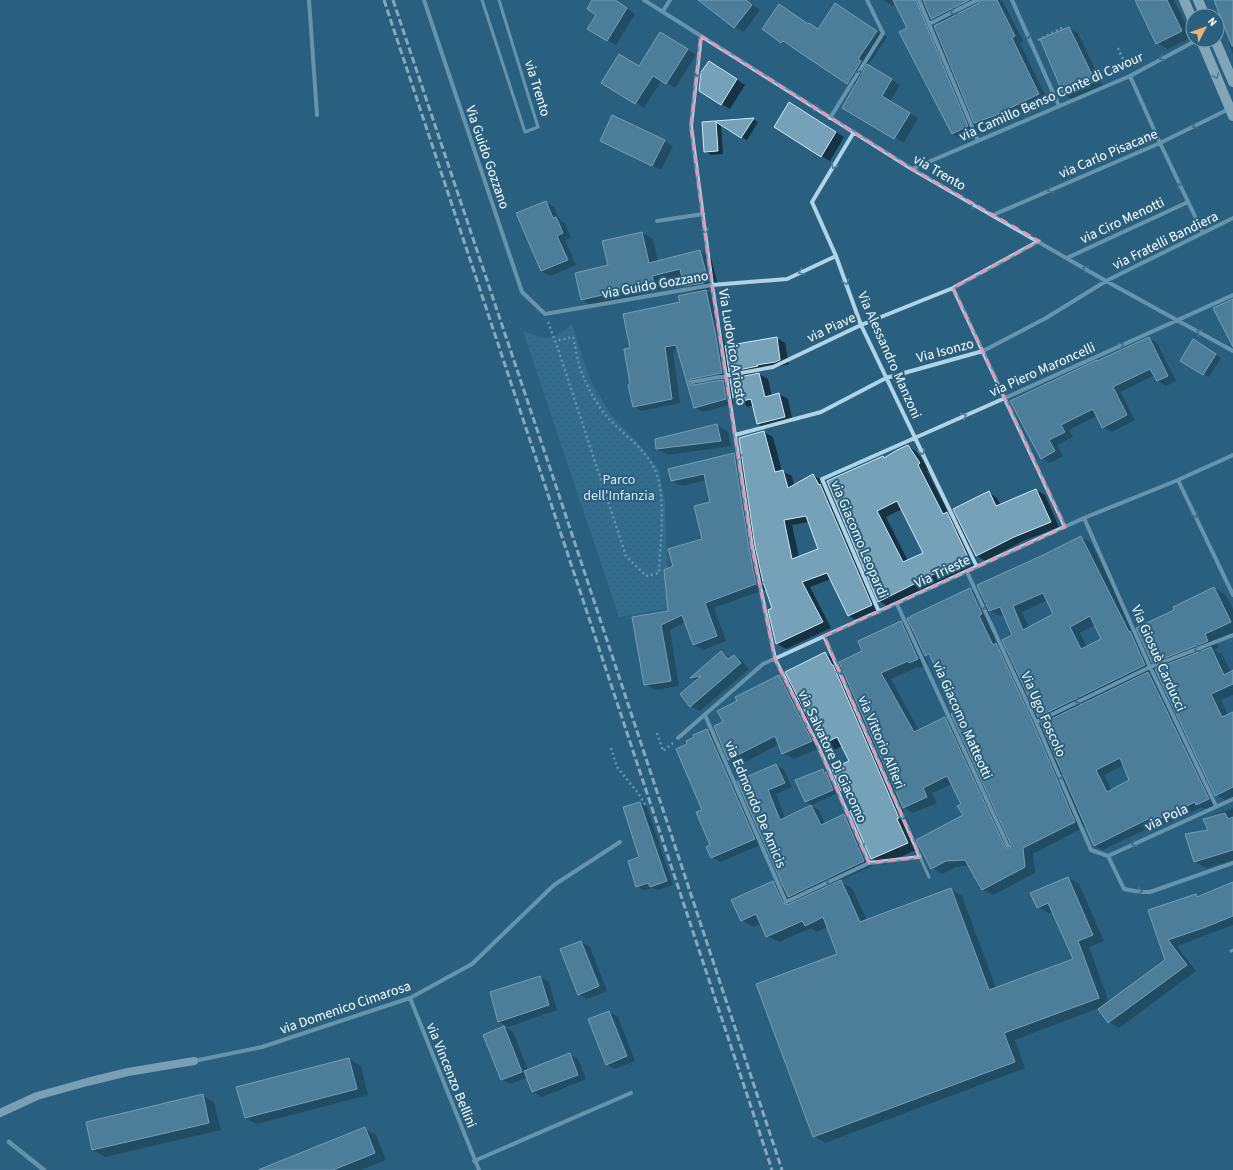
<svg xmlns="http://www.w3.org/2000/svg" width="1233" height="1170" viewBox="0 0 1233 1170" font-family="'Source Sans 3',sans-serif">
<defs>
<pattern id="park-dots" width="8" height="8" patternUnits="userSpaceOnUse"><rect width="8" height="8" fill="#3e7b9c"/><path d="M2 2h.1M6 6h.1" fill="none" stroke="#456474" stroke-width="1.8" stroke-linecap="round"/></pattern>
</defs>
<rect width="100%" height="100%" fill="#29607f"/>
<!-- park -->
<path fill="url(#park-dots)" d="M572,324L589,378L611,415L640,445L659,470L665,502L669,608L619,617L523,331C549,340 550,342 572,324Z"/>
<!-- shadow -->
<path fill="#0007" fill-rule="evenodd" d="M594,0H614L635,14L616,45L607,40L597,15Z
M700,0H746L760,10L744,32L735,27Z
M883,0H951L958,15L988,0H1000L1003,2L1023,41L1020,43L1047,99L1003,120L984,128L974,122L978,132L963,140L952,134L909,29L896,4L893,6ZM930,18L940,23L934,27Z
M1136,0H1174L1192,37L1168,49L1157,43Z
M1215,0H1233V54L1229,43L1232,42Z
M836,4L887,37L868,66L900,85L890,102L918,118L904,143L844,108L856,87L793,47L792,48L782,42L779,5L844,48Z
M1069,28L1078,33L1103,86L1074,100L1065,95Z
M669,38L696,55L675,88L662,80L644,108L603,82L640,67Z
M718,67L745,85L730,109L700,91Z
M798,108L844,137L830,161L821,156Z
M753,119L758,122L747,140L721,124L723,154L711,155L705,151L703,123Z
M664,141L673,146L661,170L609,145Z
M546,202L554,207L560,221L565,223L571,238L565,240L576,265L550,276L541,271Z
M642,233L653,239L658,262L700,251L711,257L718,286L714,287L715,289L705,290L714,295L725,347L777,338L785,343L789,364L757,373L768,379L772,396L779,394L788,399L793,422L766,429L758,424L754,405L748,407L732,396L733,404L703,412L695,408L678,350L673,351L680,403L641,411L633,406L631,349L681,302L697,293L685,286L683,277L663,282L664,289L593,306L582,300L609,266ZM728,370L741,378L732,386L723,381L697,386L699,383L729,377Z
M1148,338L1157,343L1176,381L1166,386L1158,381L1155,375L1121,392L1135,420L1112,432L1103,427L1097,416L1069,430L1073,437L1057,445L1063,456L1050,463L1042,458L1011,401Z
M1193,341L1221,358L1209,377L1181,360Z
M717,425L728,432L731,446L668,455L657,449Z
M764,432L773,437L782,471L792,476L794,485L813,475L822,480L826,489L829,490L880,610L858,621L849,616L831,579L810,587L831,628L786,649L777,644L770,610L773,608L766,589L714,608L726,641L703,650L693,644L686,622L670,630L679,686L655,690L645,684L634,618L669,612L675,566L704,540L711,503L706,480L682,486L672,481L734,454L743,460ZM809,522L820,550L799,557L792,525Z
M908,446L917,452L929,469L927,471L950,515L957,519L978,563L889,607L879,601L828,482L883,457L885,459ZM902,509L924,554L908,561L886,517Z
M1036,490L1045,495L1059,527L1023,541L985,561L977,556L989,493L997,498L1001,505Z
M1081,537L1091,543L1138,636L1143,639L1175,610L1214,588L1226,595L1233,609V633L1216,641L1219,647L1214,650L1222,654L1231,672L1233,671V695L1221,700L1228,715L1233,716V798L1227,801L1216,795L1157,670L1150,674L1157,678L1217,804L1206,809L1202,807L1162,826L1157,824L1103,850L1094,846L1086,826L1033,854L1035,873L993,895L983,890L970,865L956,867L942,874L932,868L964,815L962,804L952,784L932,793L937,803L913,813L902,807L909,824L908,825L918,849L883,865L872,858L861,807L855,796H853L842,790L850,762L842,746L834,750L823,744L796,690L794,691L822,747L794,759L783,753L779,744L740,765L729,759L724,723L738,701L779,677L793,684L825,653L836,660L842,671L845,673L864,652L901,622L914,630L970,589L983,596L1042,557ZM1048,600L1055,615L1029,628L1022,612ZM987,609L1000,616L1004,615L1014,635L1009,652L1001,647L988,621L992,620ZM1095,625L1102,639L1087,647L1080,633ZM923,653L933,659L950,695L955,712L958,725L945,718L919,731L891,679L918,667L920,668L928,664ZM1150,661L1157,664L1162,667L1155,670ZM1036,715L1047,722L1040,725ZM1124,765L1130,781L1112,791L1104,775Z
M721,652L731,658L734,656L742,661L749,669L700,711L691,706L697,681L692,677Z
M707,730L716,735L763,844L720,862L712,857L711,845L689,745Z
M776,765L784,770L792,787L776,794L785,818L811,806L819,810L825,824L844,815L852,820L872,866L839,881L852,888L867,920L951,889L962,896L996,988L1074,959L1053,912L1049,913L1038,907L1068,878L1079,884L1104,941L1089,947L1109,1002L1167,960L1150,911L1196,895L1199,897L1233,883V925L1177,946L1196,971L1119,1028L1109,1022L1099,1008L1015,1040L1025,1068L825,1143L814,1136L838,955L827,927L817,932L811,928L779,942L767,936L762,923L753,927L742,920L773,882L785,889L739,781ZM788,896L797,902L791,904Z
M823,770L828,773L838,793L811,805L805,801Z
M640,803L647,807L673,885L658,890L653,888L644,890L637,886L640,858Z
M1233,808V860L1207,868L1195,862L1210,831L1204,818Z
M581,942L590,947L607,991L587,999L578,994Z
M540,977L549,982L557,1010L508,1027L499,1022Z
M609,1012L618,1017L635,1061L615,1069L606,1064Z
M504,1027L513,1032L528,1070L569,1054L578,1059L586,1079L542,1097L533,1092L528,1077L510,1084L501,1079Z
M349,1059L361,1066L368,1095L257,1124L245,1118Z
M202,1095L214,1102L221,1130L105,1157L93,1150L87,1122Z
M365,1129L376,1135L386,1160L361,1170H262Z"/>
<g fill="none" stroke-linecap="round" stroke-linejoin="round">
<!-- stream -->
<path stroke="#a5d0e5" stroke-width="4.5" d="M9,1142L44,1170"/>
</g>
<!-- building -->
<path fill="#75a1b9" stroke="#d3e9f4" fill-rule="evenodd" d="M592,0H615L627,8L607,41L587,29L596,15L587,9Z
M698,0H746L752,5L734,28Z
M893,0H916L968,126L952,134L899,32L907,28Z
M923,0H969L931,19Z
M980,0H997L1015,36L1012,38L1039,94L994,116L974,123L934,26L979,3Z
M1135,0H1167L1182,31L1156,44Z
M1214,0H1233V46H1232Z
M835,3L877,31L858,59L861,61L847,84L783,41L781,43L762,29L779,4L808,24L809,23L818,29Z
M1069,27L1095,81L1064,96L1040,39Z
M660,32L688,49L666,84L653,76L635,104L601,83L619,54L639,66Z
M709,61L737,79L721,105L699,91L701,72Z
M867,64L892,79L882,96L910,113L894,139L842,108Z
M789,102L836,132L821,157L774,127Z
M612,115L665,140L652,166L600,141Z
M754,118L741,138L716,122L718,151L704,152L702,122Z
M546,201L553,218L556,217L563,233L557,236L568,260L541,271L516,213Z
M642,232L649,263L700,250L708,280L704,281V283L684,286L680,269L652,276L654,283L581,300L575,273L608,265L602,241Z
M706,290L715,331L722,373L691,379L689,382L690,385H693L723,380L726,399L694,408L676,345L665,347L672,399L633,407L628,385L630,384L624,349L630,348L623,314L680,302L678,296Z
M1233,299V347L1213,308Z
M777,337L780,360L775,362L757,365L758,366L729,372L725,346Z
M1149,337L1168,376L1157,381L1150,369L1113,387L1127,415L1102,428L1093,409L1061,425L1065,432L1049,440L1055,451L1041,459L1010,401L1097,360V361Z
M1193,339L1216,354L1203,375L1180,361Z
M759,373L765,397L779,393L785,417L757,424L751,399L738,402L737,396L733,398L730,379Z
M717,424L721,441L656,449L655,439Z
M764,431L775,472L783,470L788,488L813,474L819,485L820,484L872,605L848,616L827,573L802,582L823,622L776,644L768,610L772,608L763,582L755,546L739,438ZM806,516L818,549L792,559L784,520Z
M908,445L920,463L918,465L943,514L947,512L968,557L878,602L827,481L883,456L884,458L897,450ZM897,501L923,553L903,562L877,511Z
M734,453L749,548L756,584L705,603L717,636L693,645L682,615L661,625L671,681L644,685L632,617L668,611L664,570L673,566L668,549L702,539L694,506L710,502L704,474L671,481L668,469Z
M1036,489L1051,522L1014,537L976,556L953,509L989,491L996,506Z
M1081,536L1129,632L1130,631L1145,665L1038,717L1002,640L1012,635L1000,607L989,611L977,585L1041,556ZM1043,593L1053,614L1023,630L1013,606ZM1090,616L1101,639L1081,649L1070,627Z
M1214,587L1231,622L1205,634L1208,641L1152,663L1136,628L1174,610L1173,607Z
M970,588L982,614L979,616L993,645L996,643L1033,723L1075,822L1023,848L1025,867L982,890L965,860L946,861L931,869L916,840L963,815L957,806L961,804L947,776L923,788L927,797L903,808L839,662L862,651L858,641L901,621L918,659L909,663L908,661L881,673L914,732L945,717L1005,847L1007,849H1010L1011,845L951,714L954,712L946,695L948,694L929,654L925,656L907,618L911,617V616Z
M1211,647L1224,675L1233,670V684L1211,694L1222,717L1233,712V787L1215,796L1155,669Z
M721,651L728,659L734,655L741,663L690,707L680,694L701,676L690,678Z
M825,652L832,665H833L896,811L899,818L897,819L908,843L871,859L850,811L859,807L850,787L841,791L832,769L849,761L837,737L822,745L785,672Z
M1148,672L1209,799L1196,805L1195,802L1152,822L1150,818L1094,846L1041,724ZM1120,758L1129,780L1107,792L1096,770Z
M779,675L812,741L782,754L775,736L728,760L714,726L723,722L717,711L737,701L735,697Z
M707,729L755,839L711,858L706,847L710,845L696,812L702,810L676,749L687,744L686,741L694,737L693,735Z
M776,764L785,783L768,790L780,820L811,805L821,825L844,814L864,861L788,897L737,781Z
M823,769L824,773L826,772L833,790L805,802L795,780Z
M640,802L667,881L650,887L648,883L636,887L628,861L639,857L623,807Z
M1225,813L1228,819L1233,817V850L1194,862L1185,834L1208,830L1203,819Z
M1068,877L1093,935L1078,941L1099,998L1004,1033L1015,1062L813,1137L756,984L837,954L823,917L805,926L802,921L766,937L756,914L741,921L731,900L773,881L783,903L787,905L841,880L860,922L951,888L989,990L1073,959L1048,903L1037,908L1030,893Z
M1233,882V916L1203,928L1168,940L1187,965L1108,1023L1098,1009L1165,960L1148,910L1196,894L1197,897Z
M581,941L599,986L578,995L560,949Z
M540,976L549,1005L498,1022L490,992Z
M609,1011L627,1056L606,1065L588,1019Z
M504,1026L522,1072L501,1080L483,1035Z
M570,1053L578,1075L532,1092L524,1071Z
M349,1058L357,1089L245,1118L236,1087Z
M203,1094L209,1123L92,1150L86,1122Z
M365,1127L375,1153L333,1170H258Z"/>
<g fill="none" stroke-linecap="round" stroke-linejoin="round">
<!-- path -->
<path stroke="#b0d3e5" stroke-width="2.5" stroke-dasharray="2 3" stroke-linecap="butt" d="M1038,40L1064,27
M1118,48L1127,68
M548,322L558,349L626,556L646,576L659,573C660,544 666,502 657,475C649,451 626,437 610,420C598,407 588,389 582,373C577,362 576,349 573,337L555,341
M657,733L663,751L673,743
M611,748L617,767L638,793L646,806"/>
<!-- lane -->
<path stroke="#b0d3e5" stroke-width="3" d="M482,0L525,132L538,127L499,0
M920,857L929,877
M1231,951L1233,950"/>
<!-- street -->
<path stroke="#b0d3e5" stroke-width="4" d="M309,0L317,115
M424,0L522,292L545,314L712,285L787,279L836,256
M644,0L912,169L1106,281L1233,351
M919,0L978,141
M1012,0L1059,106
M663,11L670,0
M929,24L977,0
M701,36L691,126L712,285L752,547L775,659L819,748L869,863
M1130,76L1160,143L1203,233
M830,118L883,33L867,0
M854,132L812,202L836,256L861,325L977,567
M912,169L1130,76L1197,40
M993,215L1160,143L1229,109
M657,221L703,214
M1067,258L1188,202
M953,288L1065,527
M692,382L773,367L861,325L953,288L1039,241
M735,435L821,412L886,378L983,351L1046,318L1106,281L1233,218
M1178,480L1233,595
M1084,518L1150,667L1216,806
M967,572L1036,722L1091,850L1108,856
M897,604L1008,846
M879,612L822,479L1005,398L1233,295
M705,715L786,902L869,863L920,857L824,636
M1036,722L1150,667L1233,635
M678,738L763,664L1084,518L1178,480L1233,455
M1108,856L1124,889L1140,892H1150L1233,863
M1108,856L1233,799
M410,998L479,1170
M194,1061L262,1047L410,998L472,964L554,885L620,842
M474,1161L631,1093"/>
<!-- secondary -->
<path stroke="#d9ebf5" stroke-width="8" d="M0,1113L37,1096L87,1082L128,1072L194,1061"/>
<!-- primary -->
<path stroke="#f0f8fd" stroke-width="10" d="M1184,0L1193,21
M1198,0L1205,16
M1201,40L1233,116
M1215,40L1233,82"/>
<!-- rail -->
<path stroke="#fff" stroke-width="3" stroke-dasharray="7 3" stroke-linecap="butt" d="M384,0L772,1170
M393,0L557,489L782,1170"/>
</g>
<!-- one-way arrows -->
<defs><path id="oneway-chevron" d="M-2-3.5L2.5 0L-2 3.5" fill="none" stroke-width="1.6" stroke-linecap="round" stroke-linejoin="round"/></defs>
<g stroke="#52829e">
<use href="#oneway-chevron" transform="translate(953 12) rotate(154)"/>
<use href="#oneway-chevron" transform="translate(1028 36) rotate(66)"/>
<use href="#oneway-chevron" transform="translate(1162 58) rotate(152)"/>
<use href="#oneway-chevron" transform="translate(859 73) rotate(-58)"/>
<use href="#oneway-chevron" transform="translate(697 74) rotate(96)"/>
<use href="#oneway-chevron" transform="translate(814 107) rotate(-148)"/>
<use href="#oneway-chevron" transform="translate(1195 126) rotate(154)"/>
<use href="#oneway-chevron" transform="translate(834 166) rotate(121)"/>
<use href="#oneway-chevron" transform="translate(1180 186) rotate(-115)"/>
<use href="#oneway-chevron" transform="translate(1050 190) rotate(157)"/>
<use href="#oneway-chevron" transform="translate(973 204) rotate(-150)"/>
<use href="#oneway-chevron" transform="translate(705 231) rotate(83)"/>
<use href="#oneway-chevron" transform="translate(1085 269) rotate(-150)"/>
<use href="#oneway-chevron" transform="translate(801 272) rotate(156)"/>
<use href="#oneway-chevron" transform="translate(846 282) rotate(70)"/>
<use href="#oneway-chevron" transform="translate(1199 332) rotate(-151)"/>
<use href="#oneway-chevron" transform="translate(1121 345) rotate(-25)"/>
<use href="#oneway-chevron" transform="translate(964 416) rotate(-24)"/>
<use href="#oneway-chevron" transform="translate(922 452) rotate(65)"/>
<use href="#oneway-chevron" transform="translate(739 457) rotate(82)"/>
<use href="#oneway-chevron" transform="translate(1195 515) rotate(65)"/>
<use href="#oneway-chevron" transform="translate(760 585) rotate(78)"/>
<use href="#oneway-chevron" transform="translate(983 607) rotate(65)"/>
<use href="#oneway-chevron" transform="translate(1197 649) rotate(159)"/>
<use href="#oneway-chevron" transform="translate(840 672) rotate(67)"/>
<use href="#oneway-chevron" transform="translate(1078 701) rotate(154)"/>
<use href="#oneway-chevron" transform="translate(1060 777) rotate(67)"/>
<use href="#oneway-chevron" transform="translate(903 817) rotate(67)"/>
<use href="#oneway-chevron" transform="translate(1134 844) rotate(155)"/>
<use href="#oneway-chevron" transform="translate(862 847) rotate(66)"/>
<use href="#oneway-chevron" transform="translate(829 882) rotate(155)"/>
<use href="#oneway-chevron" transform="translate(1140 891) rotate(5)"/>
</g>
<use stroke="#799db1" href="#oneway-chevron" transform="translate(1216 76) rotate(67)"/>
<!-- marked area -->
<path d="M0 0H1233V1170H0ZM701,36L912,169L1039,241L953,288L1065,527L824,636L920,857L869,863L819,748L775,659L752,547L712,285L691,126Z" fill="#29607f" fill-opacity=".55" fill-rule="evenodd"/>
<path fill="none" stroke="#e497b5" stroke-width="3" stroke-dasharray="8 5" stroke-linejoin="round" d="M701,36L912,169L1039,241L953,288L1065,527L824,636L920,857L869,863L819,748L775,659L752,547L712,285L691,126Z"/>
<g text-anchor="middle" stroke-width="4" stroke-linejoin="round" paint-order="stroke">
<!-- street labels -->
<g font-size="14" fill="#fff" stroke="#29607f">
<text transform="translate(538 88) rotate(73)" y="5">via Trento</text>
<text transform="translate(1051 96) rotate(-24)" y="5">via Camillo Benso Conte di Cavour</text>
<text transform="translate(1108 153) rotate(-23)" y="5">via Carlo Pisacane</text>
<text transform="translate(488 157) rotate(71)" y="5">Via Guido Gozzano</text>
<text transform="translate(940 172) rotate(30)" y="5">via Trento</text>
<text transform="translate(1122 220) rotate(-25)" y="5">via Ciro Menotti</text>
<text transform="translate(1165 240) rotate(-26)" y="5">via Fratelli Bandiera</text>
<text transform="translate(655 284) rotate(-10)" y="5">via Guido Gozzano</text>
<text transform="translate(831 327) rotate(-25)" y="5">via Piave</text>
<text transform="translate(733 347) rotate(81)" y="5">Via Ludovico Ariosto</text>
<text transform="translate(945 350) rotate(-15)" y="5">Via Isonzo</text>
<text transform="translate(890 355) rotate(66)" y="5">Via Alessandro Manzoni</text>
<text transform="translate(1042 369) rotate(-24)" y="5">via Piero Maroncelli</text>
<text transform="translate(860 539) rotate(67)" y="5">via Giacomo Leopardi</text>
<text transform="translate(942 571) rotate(-25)" y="5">Via Trieste</text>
<text transform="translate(1159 658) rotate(66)" y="5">Via Giosuè Carducci</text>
<text transform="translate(1044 714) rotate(66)" y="5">Via Ugo Foscolo</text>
<text transform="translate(963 720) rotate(66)" y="5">via Giacomo Matteotti</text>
<text transform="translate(882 742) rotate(67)" y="5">via Vittorio Alfieri</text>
<text transform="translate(833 756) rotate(65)" y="5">via Salvatore Di Giacomo</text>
<text transform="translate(756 804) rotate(67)" y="5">via Edmondo De Amicis</text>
<text transform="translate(1166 817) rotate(-25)" y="5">via Pola</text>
<text transform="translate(345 1007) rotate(-19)" y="5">via Domenico Cimarosa</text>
<text transform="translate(452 1075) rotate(68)" y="5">via Vincenzo Bellini</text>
</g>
<!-- park labels -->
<g font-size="14" fill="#d3e9f4" stroke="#29607f">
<text x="619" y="484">Parco<tspan x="619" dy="16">dell'Infanzia</tspan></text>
</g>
</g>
<!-- north arrow -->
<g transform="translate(1205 28) rotate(49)"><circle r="19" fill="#29607f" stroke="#7fa0b2"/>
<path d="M0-3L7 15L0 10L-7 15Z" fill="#ecb277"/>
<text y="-6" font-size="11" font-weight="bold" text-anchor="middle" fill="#ffffff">N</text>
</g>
</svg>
